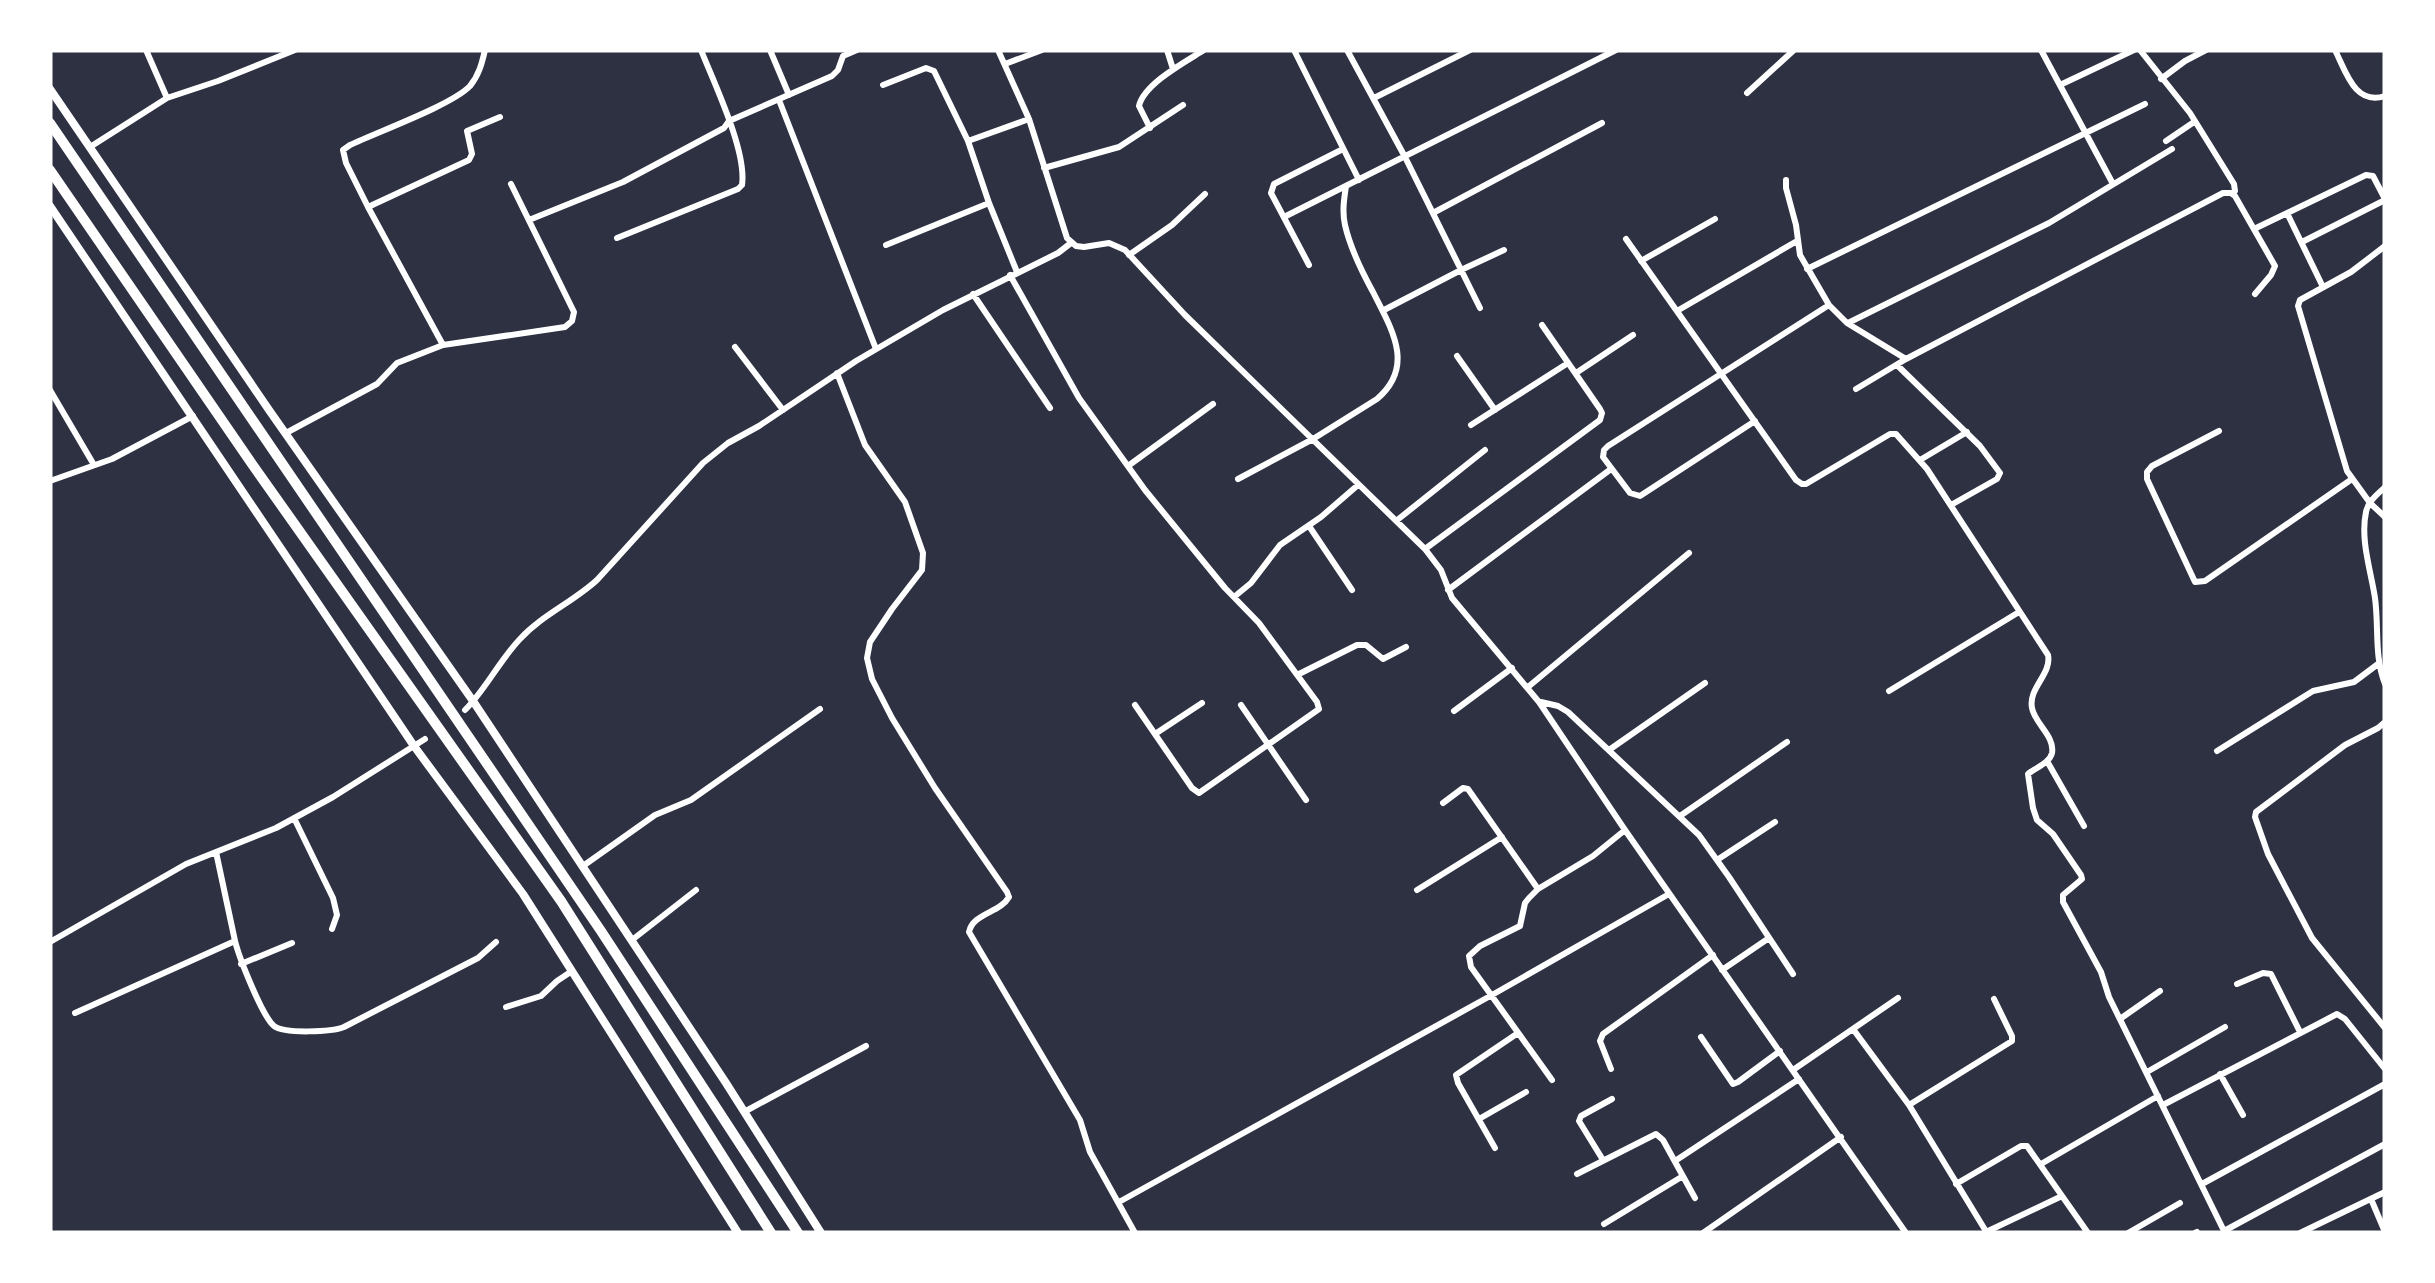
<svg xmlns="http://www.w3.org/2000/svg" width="2435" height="1283" viewBox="0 0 2435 1283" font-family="'Titillium Web',sans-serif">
<rect width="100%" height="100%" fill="#2d3142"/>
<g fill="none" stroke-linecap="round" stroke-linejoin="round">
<!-- minor -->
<path stroke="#fff" stroke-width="6" d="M146,50L167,98
M770,50L789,95
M998,50L1029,119L1067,238L1076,246L1084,247L1109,243L1125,250L1185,315L1425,549L1441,570L1452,598L1539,702L1625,830L1906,1233
M1167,50L1173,69
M1294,50L1359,180
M1347,50L1405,157L1480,308
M2041,50L2113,184
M2140,50L2190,113L2234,184L2235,191
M2335,50C2346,72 2355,106 2385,96
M1005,64L1042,50
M2161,79L2185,61L2206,50
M883,85L926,68L934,71L968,141L989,203L1017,272
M2060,85L2134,50
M1747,93L1794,50
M1374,98L1470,50
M779,100L876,349
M1150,128L1139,106C1144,84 1185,62 1204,50
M968,141L1029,119
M2166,141L2194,122
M90,147L167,98L218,81L295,50
M1044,168L1119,147L1183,105
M1786,180V188L1796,225L1800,255L1829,305
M368,207L469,160L472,154L467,131L500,117
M1433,213L1602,123
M2287,213L2323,287
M1284,217L1616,50
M529,220L623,182L724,128L729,121L832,76L838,70L843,56L857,50
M2254,229L2366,175L2373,176L2385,199
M617,238L738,189L742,185C747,151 714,83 701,50
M1626,239L1796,480L1802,484H1806L1890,434H1896L1927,469L2048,655C2052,674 2028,688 2032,708C2035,724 2055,736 2052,753C2050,763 2035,768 2028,774L2033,808L2037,820L2053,834L2081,875L2082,879L2063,895V902L2101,972L2109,997L2225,1233
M2302,242L2385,200
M886,245L989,203
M2385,246L2351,272L2300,300L2298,306L2347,471L2370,503L2385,517
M1129,255L1172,225L1205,194
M1641,261L1715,219
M1309,265L1271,193L1274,184L1343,149
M1807,269L2145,104
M1010,275L1079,398L1145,490L1225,588L1259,623L1317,702L1319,709L1199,793L1192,788L1135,705
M973,294L1050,408
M1384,310L1461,270L1504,250
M1677,311L1797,241
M1848,323L2049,223L2172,149
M443,345L565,327L572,321L574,312L511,184
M735,347L783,410
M1457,356L1495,410
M1897,365L1980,446L2000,473L1997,479L1951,505
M837,373L865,445L905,502L923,553L922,570L892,609L870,642L867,658L872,679L892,718L935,788L1007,892L1009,897C1000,913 973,913 969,932L1080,1120L1090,1152L1135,1233
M1576,373L1633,335
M1856,389L1906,359L2223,193H2231L2235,196L2275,266L2271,275L2255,294
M50,390L94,465
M1755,421L1640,496L1630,493L1603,457L1604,450L1608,446L1829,305L1847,323L1906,359
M1471,425L1568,363
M2219,431L2152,466L2147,472V479L2195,582L2205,581L2352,479
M286,433L377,384L397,363L443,345L368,207L346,163L343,150L350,145C377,132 452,105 470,86C479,75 482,63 485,50
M1920,460L1967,432
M1128,466L1213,404
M1238,479L1313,439L1377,399C1416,366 1391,328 1373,292C1362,272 1350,247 1345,225C1342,212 1344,199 1346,186
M50,481L112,459L193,416
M2385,487C2378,494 2368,501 2366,512C2360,540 2371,571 2375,598C2379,627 2374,656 2385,684
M1396,521L1485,450
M1309,526L1352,590
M1425,549L1600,420L1602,413L1600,409L1542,325
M1448,590L1611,469
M1234,597L1251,583L1280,545L1321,517L1358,485
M1297,675L1357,645H1366L1383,659L1406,647
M1528,687L1689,553
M1889,691L2019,612
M1541,702L1558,706L1568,712L1699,835L1729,877L1793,974
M1241,705L1306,800
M465,710C486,689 499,661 520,639C542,615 573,602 597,580L703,463L728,443L759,426L856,361L943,310L1058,253L1071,243
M1454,711L1512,668
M2385,722L2378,728L2345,745L2256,812L2255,817L2268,854L2312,938L2385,1028
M1155,734L1202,703
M1609,750L1705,683
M2217,751L2313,691L2354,682L2378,664
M2047,761L2084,826
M1443,803L1463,788L1468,789L1538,889
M1680,816L1787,742
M294,818L333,898L337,915L332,929
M1717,860L1775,822
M583,866L655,815L691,800L820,709
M1417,890L1502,837
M632,940L696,890
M235,941C239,957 262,1016 274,1026C284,1034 332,1032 344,1027L478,958L496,942
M50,942L186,864L276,828L333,797L425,739
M241,964L292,943
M1722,970L1769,938
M2237,984L2263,973L2271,974L2300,1032
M506,1007L541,996L557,981L572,971
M75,1013L235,941L216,852
M2120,1019L2160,991
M1853,1029L1909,1105L1987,1233
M1701,1037L1733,1084L1738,1082L1780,1051
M1611,1069L1600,1041L1603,1034L1713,955
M1793,1070L1898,998
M2147,1072L2225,1027
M2220,1074L2243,1115
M1552,1080L1471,967L1469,956L1480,946L1520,926L1525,903L1529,898L1538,889L1593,856L1625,830
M1909,1105L2012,1041V1036L1994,999
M2163,1105L2337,1014L2345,1019L2385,1069
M744,1112L866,1046
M1479,1119L1526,1092
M1495,1148L1458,1083L1456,1075L1518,1033
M1603,1160L1579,1121L1581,1116L1612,1099
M1675,1161L1799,1079
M2041,1164L2158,1096
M1577,1174L1656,1134L1663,1140L1695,1198
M1956,1184L2021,1146H2027L2088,1233
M2202,1184L2385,1084
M2371,1199L2385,1232
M1119,1202L1492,995L1669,894
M1604,1224L1683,1176
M2224,1231L2385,1144
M1986,1232L2062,1196
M1703,1233L1841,1137
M2128,1233L2180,1203
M2195,1233L2197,1232
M2300,1233L2385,1192"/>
<!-- tertiary -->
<path stroke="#fff" stroke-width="8" d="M50,89L269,410L473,701L726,1083L821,1233
M50,206L414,746L523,894L738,1233"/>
<!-- trunk -->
<path stroke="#fff" stroke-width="10" d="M50,123L601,931L798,1233
M50,170L252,464L561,901L771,1233"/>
</g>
<!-- border -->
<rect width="2435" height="1283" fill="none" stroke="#ffffff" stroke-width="105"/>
</svg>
